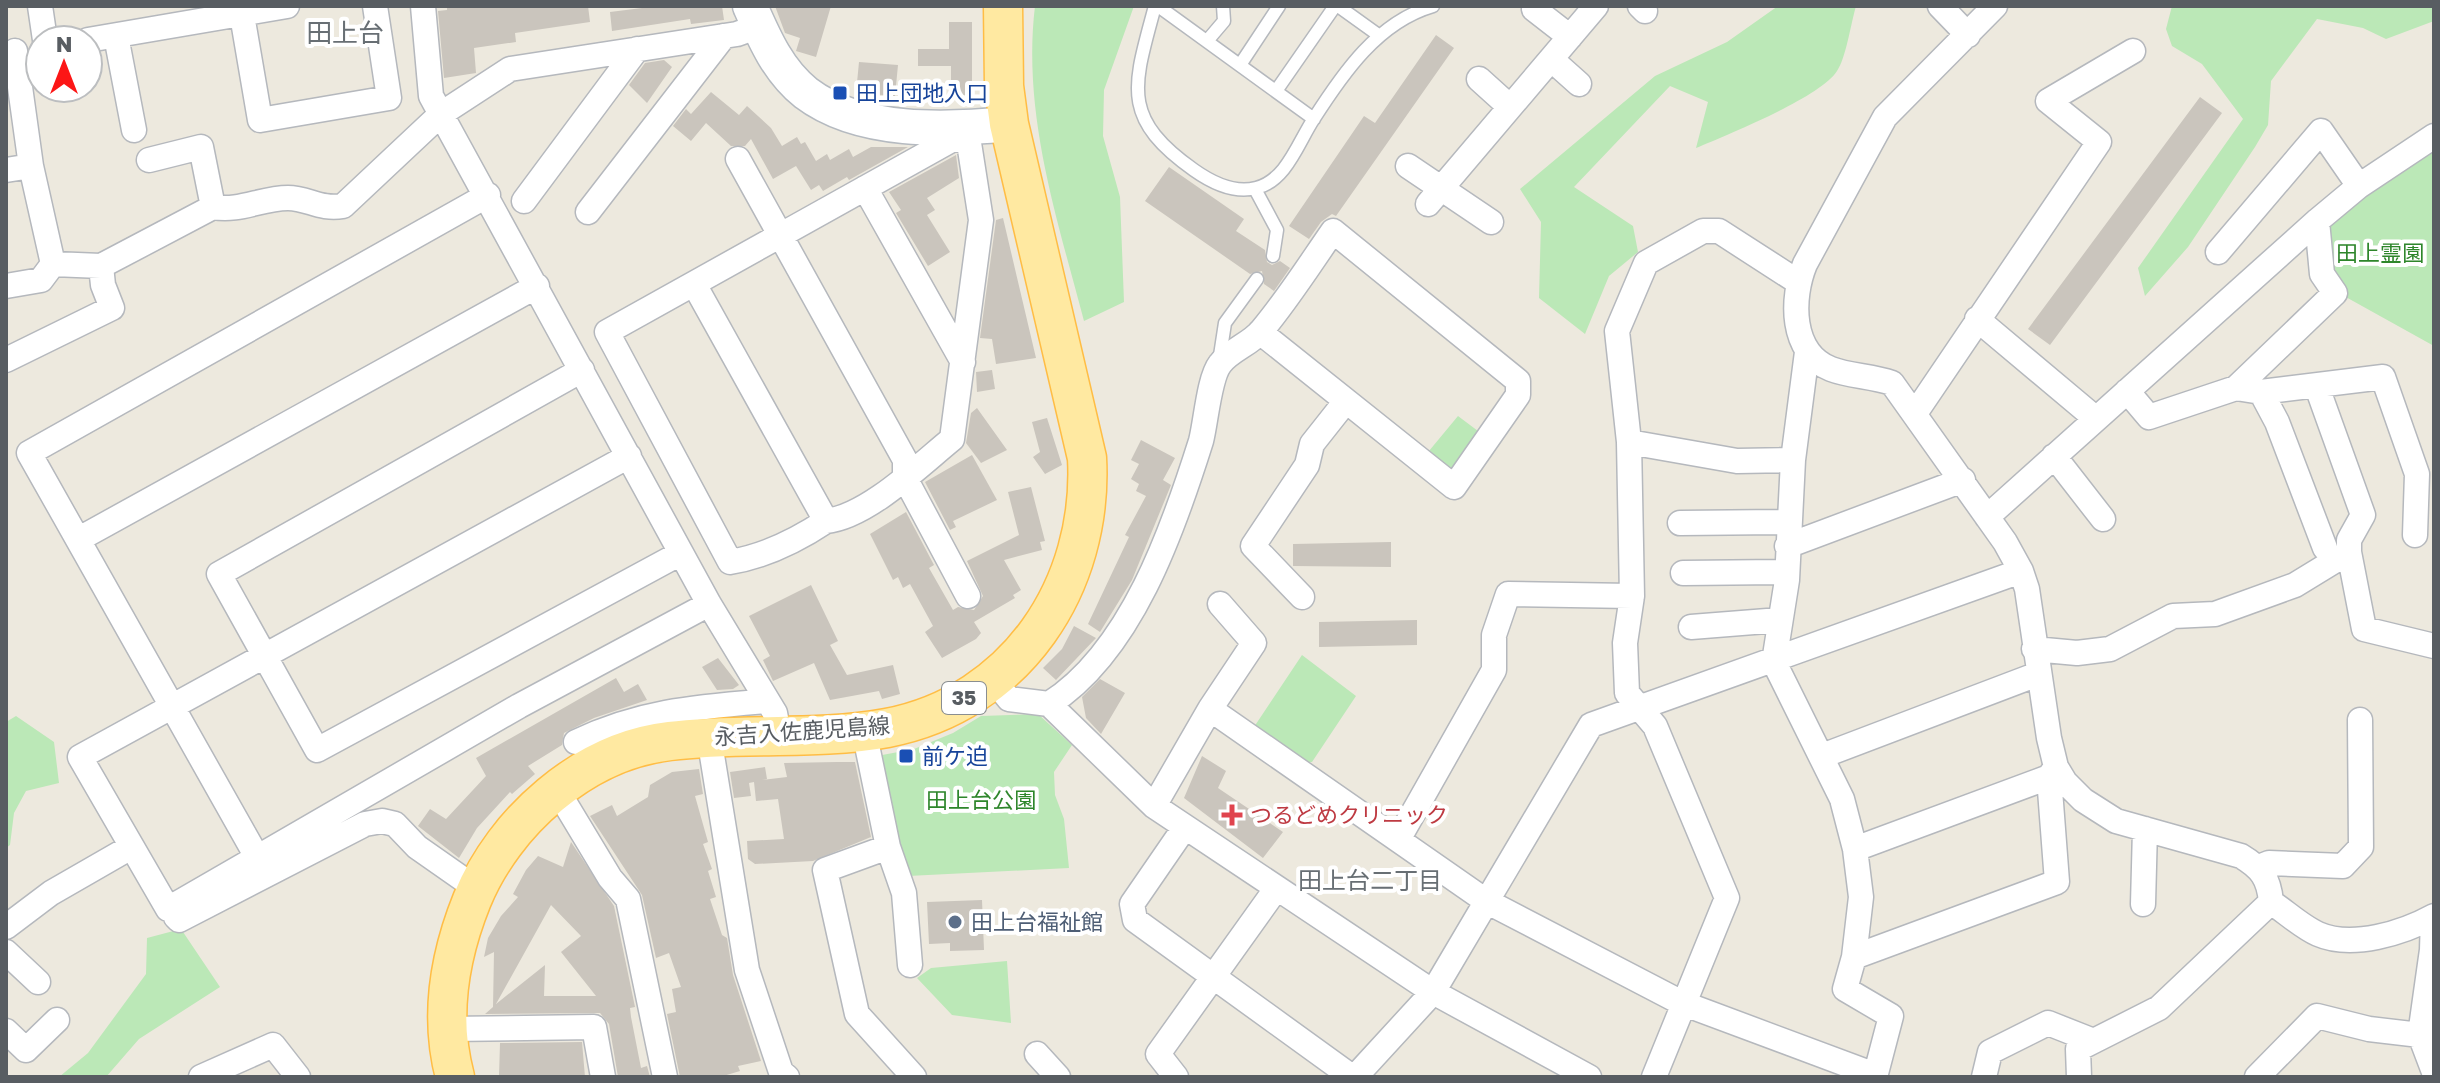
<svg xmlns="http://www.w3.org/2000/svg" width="2440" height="1083" viewBox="0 0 2440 1083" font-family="'Golos Text','Noto Sans JP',sans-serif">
<rect width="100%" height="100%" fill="#ede9de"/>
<!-- green -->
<path fill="#bbe8b7" d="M1035,6H1134L1104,90L1103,136L1120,197L1124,302L1084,321C1057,218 1022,114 1035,6Z
M1778,6H1856C1851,23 1846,58 1837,71C1821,97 1727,135 1696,148L1708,102L1670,86L1574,187L1633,226L1638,252L1609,276L1585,334L1539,298L1541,222L1520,189L1655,76L1727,42Z
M2172,6H2434V21L2386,39L2363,28L2317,19L2271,81L2268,125L2255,147L2188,247L2145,296L2138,268L2243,119L2202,64L2172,46L2166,29Z
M2434,146V346L2344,296L2329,280V220Z
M1458,416L1482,434L1456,475L1424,457Z
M1302,655L1356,696L1312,762H1302L1254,727Z
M1038,714L1072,745L1054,772L1055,795L1064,819L1069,868L908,876L897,848L877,756L914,749L953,733L981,716Z
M16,716L54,742L59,783L26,791L14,813L10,845L6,848V722Z
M181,929L220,987L139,1039L106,1077H59L88,1053L146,974L147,938Z
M1007,961L1011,1023L952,1015L917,978L931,968Z"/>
<!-- building -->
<path fill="#cac5bd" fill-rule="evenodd" d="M447,6H588L590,22L515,33L516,42L474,48L476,73L444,78L438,11L447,10Z
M658,6H722L724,20L691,24L690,19L612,31L610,12Z
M775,6H831L816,57L796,51L800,38L785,33Z
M949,22H972V95H951V66H918V49H949Z
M1436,35L1454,48L1336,216L1332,214L1321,222L1309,239L1289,226L1364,116L1375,123Z
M664,60L672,67L647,103L629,85L645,63Z
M859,62L898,65L895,96L856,93Z
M711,92L739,115L747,106L771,128L782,146L797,137L801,144L805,142L816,161L827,154L830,160L849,149L853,157L871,147H908L849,180L847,177L823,191L819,185L811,190L796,166L773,179L751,139L745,146H731L706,123L691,141L673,126L686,109L691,114Z
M2200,97L2222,113L2050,345L2028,329Z
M956,155L959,178L927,198L935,210L927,215L950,252L928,266L896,213L901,210L889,192Z
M1169,167L1244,219L1236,231L1265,250L1267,262L1272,265L1280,261L1290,268L1274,291L1264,284L1262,271L1250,274L1145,201Z
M1003,218L1036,358L996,364L992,339L980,338L996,220Z
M992,370L995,389L977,392L976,372Z
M977,408L1007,450L981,463L966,443L971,413Z
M1047,418L1062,465L1045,474L1033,457L1040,452L1032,422Z
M1141,440L1175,458L1163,480L1171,485L1132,580L1100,632L1088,624L1129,537L1125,535L1146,496L1136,491L1139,484L1131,479L1139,464L1131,460Z
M972,455L997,500L953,521L956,527L950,530L925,482Z
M1031,487L1045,541L1040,542L1042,550L1004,560L1021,590L1013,595L1015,598L974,622L981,633L976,639L942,658L925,632L933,626L910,584L903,588L898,577L893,580L870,534L906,512L934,565L929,568L953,610L958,607L974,610L983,596L967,561L1019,535L1008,492Z
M1391,542V567L1293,566V544Z
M811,585L838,641L830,645L847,675L893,665L900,694L882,699L879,691L830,700L814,663L773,681L763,660L770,656L749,616Z
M1417,620V645L1319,647V622Z
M1074,626L1096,638L1056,680L1043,668L1062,649Z
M718,658L739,685L733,689L717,690L702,667Z
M616,678L624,692L638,684L647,700L594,718L564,733L562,745L528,766L535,774L512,794L510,792L477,828L459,858L418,826L430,809L446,819L486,776L476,758Z
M1100,679L1125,693L1101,734L1086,718L1082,697Z
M1202,756L1226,771L1218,788L1283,832L1263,858L1184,798Z
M837,762H855L871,837L813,861L755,864L748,859L747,841L784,839L778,799L756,801L754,782L749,783L751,796L734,798L730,772L765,767L767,779L762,780L787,777L784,763Z
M699,769L703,794L695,796L708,842L703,844L712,869L708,871L716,897L710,899L722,935L727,938L733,975L761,1061L738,1066L740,1071L720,1077H680L667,1014L676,1012L672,989L681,987L669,953L656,958L642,895L590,816L612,805L617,816L648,797L650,785L672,772Z
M571,842L614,906L635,1007L630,1008L631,1017L641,1068L647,1066L650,1077H618L609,1024L600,1013L485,1014L493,1007L494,952L484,957L488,938L501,916L518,897L513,894L526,870L538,856L563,867ZM551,905L581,936L561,952L596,996H544L545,965L496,1004Z
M982,900L984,950L950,951V943L929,944L927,902Z
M582,1042L585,1077H499L500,1043Z"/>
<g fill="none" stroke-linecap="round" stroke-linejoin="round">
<!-- lane casing -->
<g stroke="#b5b8bd" stroke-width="15">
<path id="lane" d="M1155,6C1134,85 1119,117 1194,170C1211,182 1233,194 1256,188C1286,181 1298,143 1313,120C1343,73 1378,22 1433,6
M1158,6L1314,119
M1338,6L1377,34
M1207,41L1224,21L1223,6
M1240,65L1279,6
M1276,91L1335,6
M1255,189L1277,230L1273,256
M1219,362L1225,323L1257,279"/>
</g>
<!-- street casing -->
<g stroke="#b5b8bd" stroke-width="27">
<path id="street" d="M40,6L45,40
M423,6L431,96L709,604L775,713L779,734
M1640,6L1645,11
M1940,6L1968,35
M1995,6L1885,117L1805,264C1791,298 1790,353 1831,369C1849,376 1872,376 1892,383L2005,542L2021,571L2027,589L2049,738L2056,767L2065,782L2083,800L2116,821L2241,856C2261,868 2269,878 2271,902L2159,1008L2078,1049L2079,1077
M1534,9L1570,37
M242,15L260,120L389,98L375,6
M116,36L134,130
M88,40L287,6
M1551,59L1579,84
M1479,79L1510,107
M738,159L905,460V478L968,596
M149,160L201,147L213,207
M1408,166L1491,222
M6,170L31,166
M865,188L963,362
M524,201L637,49
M1428,204L1596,6
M588,212L724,36
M2218,252L2321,131L2359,186
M53,264L101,266L213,207C240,212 261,198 288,198C308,198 320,210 343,206L441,114L510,69L737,34L759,26
M694,284L826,521C867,517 920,465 952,439L981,220L969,143L955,138
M6,286L41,280L53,264L31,166L15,51
M1977,319L2095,418
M1807,352L1793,460L1787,580L1774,662L1842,799L1855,849L1861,897L1854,957L1845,989L1891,1016L1875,1077
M6,360L112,308L103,285L101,266
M582,370L219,574L317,750L681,553
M2317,387L2363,515L2349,540V552L2364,629L2434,646
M2236,388L2335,293L2322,274L2317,221
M2127,391L2149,417L2236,388L2261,392L2383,377L2417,474L2415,535
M2261,392L2277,422L2325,548
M1916,412L2099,142L2048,101L2133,51
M1629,442L1737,461L1793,460
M629,456L80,757L168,909L519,706L709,604
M2054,456L2103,519
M1987,517L2317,221L2359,186L2434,136
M826,521C796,541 766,556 730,562L607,332L955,138L954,128
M1680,523L1789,522
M79,539L537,286
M1787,546L1963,480
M1683,573L1787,572
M1302,597L1253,546L1307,465L1312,444L1346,401
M1691,627L1780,620
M2034,649L2077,653L2110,649L2173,616L2215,614L2295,585L2349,552
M992,678L1009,699L1049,704L1154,806L1433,992L1589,1077
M1049,704C1131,652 1173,530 1201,441C1206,422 1209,378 1220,364C1230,350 1251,344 1262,330C1288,299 1310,264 1333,231L1518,381V395L1454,487L1260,332
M1210,709L1254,643L1220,604
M864,731L888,847L904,893L910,965
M709,737L747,970L781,1072L787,1077
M576,742C640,711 697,707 767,701
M1822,756L2038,674
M557,790L610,878L628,899L665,1077
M1154,806L1210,709L1486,901L1682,1003L1875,1075
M1185,827L1132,904L1135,920L1352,1077
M1399,838L1494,670V635L1508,594L1632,596
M888,847L825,870L857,1014L914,1077
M1855,849L2049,777
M257,857L29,453L488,195
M2259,867L2269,863L2343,866L2361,847L2360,720
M2271,902C2286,912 2302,927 2318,934C2352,949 2403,933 2434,916
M2143,904L2145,829
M176,917L179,920L365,824L382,821L395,824L417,847L477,889
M2433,917L2432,950L2420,1035L2434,1072
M6,927L51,893L131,847
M6,952L38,982
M1854,957L2057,882L2049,777L2056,767
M448,1029L594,1027L603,1077
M6,1031L26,1050L57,1020
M1037,1054L1058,1077
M201,1077L273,1045L298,1077
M1176,1077L1158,1054L1276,889
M1355,1077L1433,992L1591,725L2021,571
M1654,1077L1727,898L1655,726L1627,693L1625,643L1632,596L1629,442L1617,331L1646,263L1703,231H1719L1798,282
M1984,1077L1990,1052L2048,1023L2091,1040
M2257,1077L2317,1016L2369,1029L2420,1035"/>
</g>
<!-- secondary casing -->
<g stroke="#b5bac0" stroke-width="37">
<path id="secondary" d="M750,6C764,38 778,71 806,93C860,134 946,130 1009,124"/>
</g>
<!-- primary casing -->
<g stroke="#ffbd45" stroke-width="41">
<path id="primary" d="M455,1077C439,1017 449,957 472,900C504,822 583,751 670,741C742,732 817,741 887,728C1017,703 1094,585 1087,458L1009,124L1004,86L1003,6"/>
</g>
<!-- lane -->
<use href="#lane" stroke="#fff" stroke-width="12"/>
<!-- street -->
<use href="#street" stroke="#fff" stroke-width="24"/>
<!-- secondary -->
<use href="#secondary" stroke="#fff" stroke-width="34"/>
<!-- primary -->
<use href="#primary" stroke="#ffe9a1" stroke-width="38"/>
</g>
<!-- markers -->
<g fill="#1a4fb4" stroke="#fff" stroke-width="3">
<rect x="832" y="85" width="16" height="16" rx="4"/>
<rect x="898" y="748" width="16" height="16" rx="4"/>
</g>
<path fill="#e0444e" stroke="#fff" stroke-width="3" d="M1228 803h8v8h8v8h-8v8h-8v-8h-8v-8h8z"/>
<circle fill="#5c6f8a" stroke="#fff" stroke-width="3" cx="955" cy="922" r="8"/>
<g text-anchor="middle" stroke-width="8" stroke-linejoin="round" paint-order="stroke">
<!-- shield labels -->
<rect fill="#fff" stroke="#8a8e91" stroke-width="2" x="942" y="682" width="44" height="32" rx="6"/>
<g font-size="20" font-weight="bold" fill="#585d62">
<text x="964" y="705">35</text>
</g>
<!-- transit labels -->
<g font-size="22" fill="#164399" stroke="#fff" text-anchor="start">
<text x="856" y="101">田上団地入口</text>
<text x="922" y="764">前ケ迫</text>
</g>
<!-- park labels -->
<g font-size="22" fill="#2e862b" stroke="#fff">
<text x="2380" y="261">田上霊園</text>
<text x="981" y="808">田上台公園</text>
</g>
<!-- street labels -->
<g font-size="22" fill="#585d62" stroke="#fff">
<text transform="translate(802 731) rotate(-4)" y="8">永吉入佐鹿児島線</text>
</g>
<!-- health labels -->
<g font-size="22" fill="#be3a42" stroke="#fff" text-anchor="start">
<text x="1250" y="823">つるどめクリニック</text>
</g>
<!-- service labels -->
<g font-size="22" fill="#4e5e75" stroke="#fff" text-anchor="start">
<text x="971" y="930">田上台福祉館</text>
</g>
<!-- neighbourhood labels -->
<g font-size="24" fill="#686f74" stroke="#fff">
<text x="1370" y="889">田上台二丁目</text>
</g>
<!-- quarter labels -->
<g font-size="26" fill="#686f74" stroke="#fff">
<text x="345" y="42">田上台</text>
</g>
</g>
<!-- border -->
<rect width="2440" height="1083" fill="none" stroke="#585d62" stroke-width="16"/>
<!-- north arrow -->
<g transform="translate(64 64)"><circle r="38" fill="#ffffff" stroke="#bcbec0" stroke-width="2"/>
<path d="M0-6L14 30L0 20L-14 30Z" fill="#fc1616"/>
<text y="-12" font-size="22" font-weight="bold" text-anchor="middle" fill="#585d62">N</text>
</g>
</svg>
